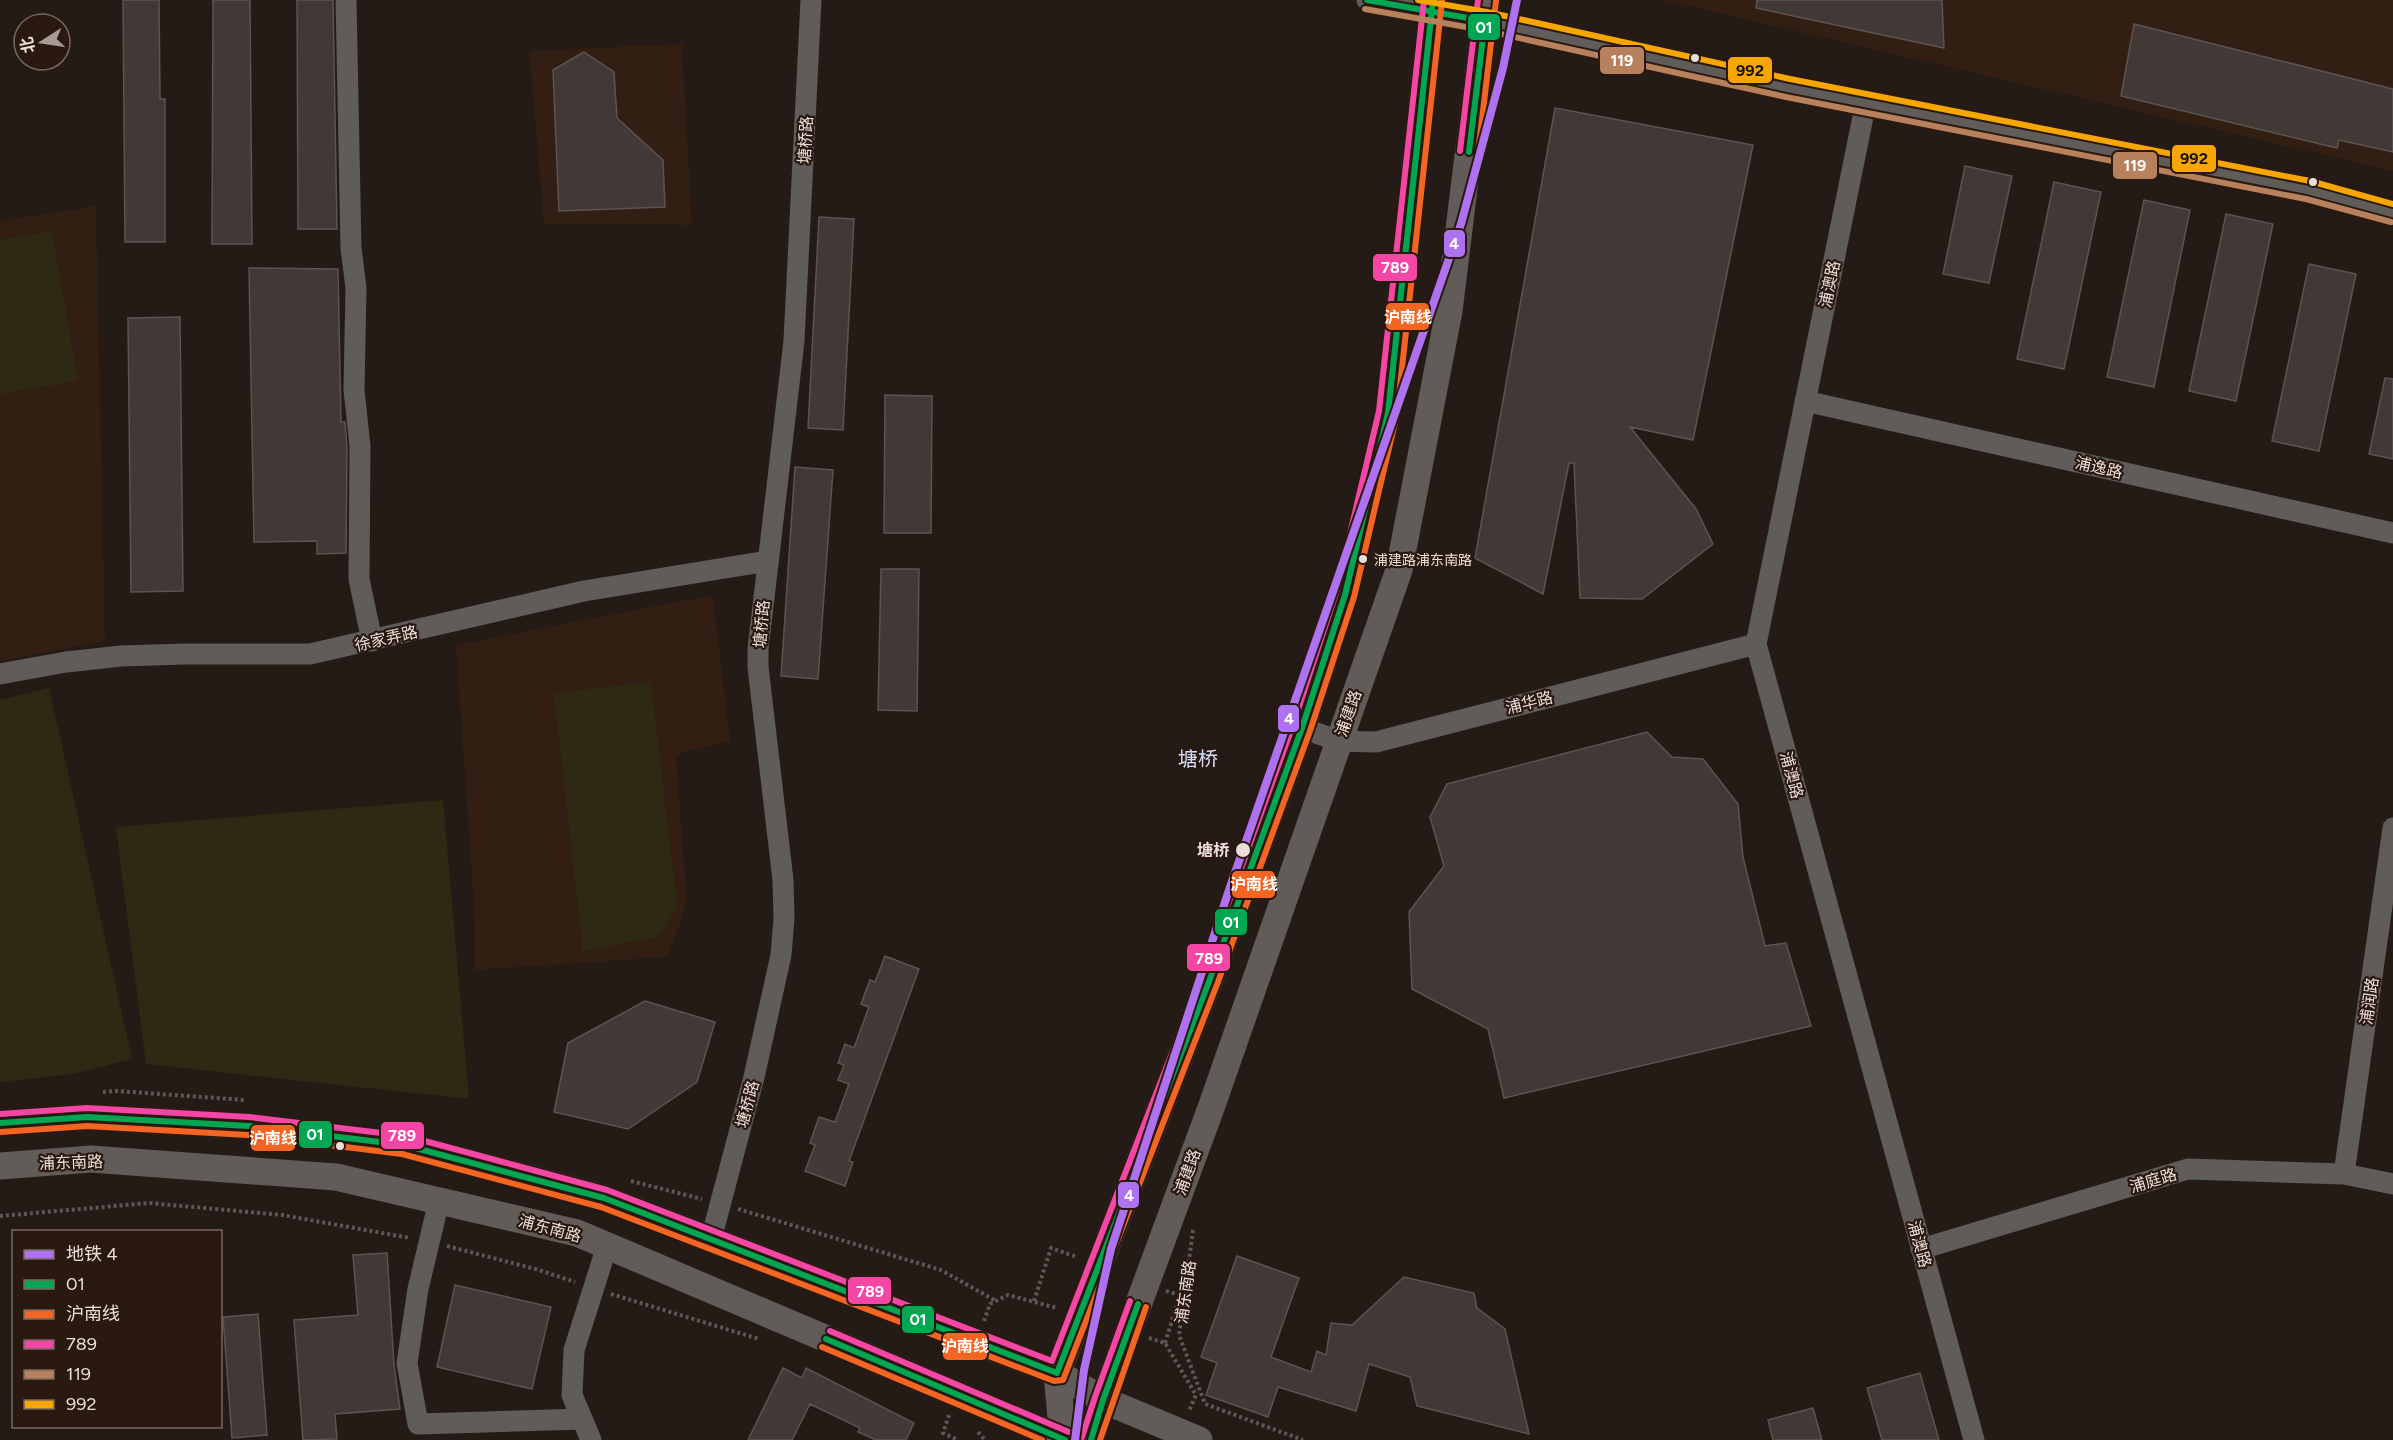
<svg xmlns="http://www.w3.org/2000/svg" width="2393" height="1440" viewBox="0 0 2393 1440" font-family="Figtree,'Noto Sans SC',sans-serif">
<rect width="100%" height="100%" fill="#241b16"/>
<!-- built -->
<path fill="#331e13" d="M1663,0H2393V171Z
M682,44L692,225L544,224L529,51Z
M96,206L105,641L0,661V221Z
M713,595L730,741L676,755L687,902L668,957L475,970V922L456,645Z"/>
<!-- green -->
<path fill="#2d2913" d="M52,231L78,381L0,394V240Z
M651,682L677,906L659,937L583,951L554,693Z
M49,688L132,1059L74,1074L0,1082V700Z
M443,800L469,1099L146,1064L116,827Z"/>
<!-- building -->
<path fill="#423835" stroke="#5d5451" stroke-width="1.5" d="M123,0H159L160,99H165V242H125Z
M213,0H250L252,244H212Z
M297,0H333L337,229H298Z
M1757,0H1942L1944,48L1756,8Z
M2134,24L2393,89V152L2339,140L2337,148L2121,96Z
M584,52L614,72L617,118L663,160L665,207L559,211L553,70Z
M1555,108L1753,145L1693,440L1630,427L1696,509L1713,544L1642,599L1580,598L1574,463H1569L1543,594L1475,558Z
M1965,166L2012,176L1989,283L1943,274Z
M2054,182L2101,192L2064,369L2017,359Z
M2144,200L2190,210L2154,387L2107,377Z
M2226,214L2273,224L2236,401L2189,391Z
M819,217L854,219L843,430L808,428Z
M2309,264L2356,274L2319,451L2272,441Z
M249,268L338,269L341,422H345L347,447L346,553L317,554V541L254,542Z
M180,317L183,591L131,592L128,318Z
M2385,378L2393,379V459L2369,454Z
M885,395L932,396L931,533H884Z
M795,467L833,470L818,679L781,676Z
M881,569H919L917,711L878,710Z
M1647,732L1672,757L1703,759L1738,804L1743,857L1765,946L1786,943L1811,1026L1504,1098L1488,1029L1412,989L1409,912L1444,866L1430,817L1447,784Z
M885,956L919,969L849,1161L853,1162L845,1186L805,1171L815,1145L810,1143L819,1117L835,1122L849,1084L838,1080L844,1065L838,1063L845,1044L854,1048L869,1007L861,1004L870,980L875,982Z
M645,1001L715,1022L697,1082L628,1129L554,1112L568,1043Z
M387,1253L394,1365L400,1409L335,1414L337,1439L303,1440L294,1320L358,1315L353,1255Z
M1237,1256L1299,1278L1271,1357L1311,1372L1317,1351L1326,1355L1331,1323L1352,1325L1404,1277L1474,1293L1477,1308L1505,1329L1529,1434L1417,1406L1410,1377L1369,1364L1356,1411L1278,1387L1268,1417L1206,1395L1217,1363L1201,1357Z
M455,1285L551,1307L532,1389L437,1367Z
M258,1314L267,1435L232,1438L223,1317Z
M783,1368L802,1378L806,1368L914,1423L906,1440H876L858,1432L860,1428L810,1404L792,1440H748Z
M1920,1373L1939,1440H1882L1867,1388Z
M1813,1408L1822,1440H1773L1768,1420Z"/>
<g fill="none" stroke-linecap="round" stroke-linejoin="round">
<!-- path -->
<path stroke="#5c5855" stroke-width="4" stroke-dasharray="3 3" stroke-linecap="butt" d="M103,1092L117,1091L245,1100
M631,1181L702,1199
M738,1209L941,1270L996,1301
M0,1216L149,1203L282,1215L410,1238
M1193,1230L1179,1335L1205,1404L1303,1440
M447,1246L539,1270L575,1282
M1166,1291L1180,1295
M611,1294L759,1339
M1034,1301L1051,1248L1077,1257
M984,1321L990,1304L1008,1295L1057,1308
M1149,1338L1165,1343L1196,1395L1189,1411
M1165,1343L1180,1295H1184
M949,1415L943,1433L958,1440
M978,1432L985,1440"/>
<!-- minor -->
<path stroke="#5f5c59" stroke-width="21" d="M346,0L351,248L356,288L354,390L360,446L359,579L372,641
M1367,0L1485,21L1788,88L2308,190L2393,213
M1866,102L1756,644L1974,1440
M1805,401L2393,533
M0,674L66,662L121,656L185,654H310L584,591L768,561
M1302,728L1339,741L1376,742L1756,644
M2344,1174L2393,828
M439,1201L418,1289L407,1363L418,1424L582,1419
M711,1239L754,1077L781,955L784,918L783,880L758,667V649L794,341L811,0
M1921,1249L2188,1169L2344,1174L2393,1184
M591,1440L572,1395L574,1350L607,1246"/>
<!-- major -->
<path stroke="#615c58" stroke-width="27" d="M0,1123L87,1117L249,1126L404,1145L604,1198L1057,1373L1103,1400L1199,1440
M0,1166L91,1159L336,1177L577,1233L1065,1440
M1063,1440L1057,1373L1210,979L1302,728L1345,595L1388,413L1433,0
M1091,1440L1103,1400L1211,1108L1399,570L1449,311L1487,0"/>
<!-- bus-1 casing -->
<g stroke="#2a1910" stroke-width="10">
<path id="bus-1" d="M1367,0L1485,21L1469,152
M0,1123L87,1117L249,1126L404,1145L604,1198L1057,1373L1210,979L1302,728L1345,595L1388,413L1433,0
M826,1339L1065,1440
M1091,1440L1103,1400L1138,1304"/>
</g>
<!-- bus-2 casing -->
<g stroke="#2a1910" stroke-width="10">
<path id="bus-2" d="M1478,153L1496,1
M1,1132L87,1126L248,1135L402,1154L601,1207L1054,1381L1063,1380L1218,982L1310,731L1354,597L1397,414L1442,1
M822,1347L1042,1440
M1100,1440L1146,1307"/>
</g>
<!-- bus-3 casing -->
<g stroke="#2a1910" stroke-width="10">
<path id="bus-3" d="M1460,151L1478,0
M0,1114L87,1108L249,1117L406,1136L607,1190L1052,1361L1202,976L1293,725L1336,593L1379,411L1424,0
M830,1331L1069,1432
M1082,1437L1095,1397L1130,1301"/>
</g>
<!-- bus-4 casing -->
<g stroke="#2a1910" stroke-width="10">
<path id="bus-4" d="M1365,9L1483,30L1786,97L2306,199L2391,222"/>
</g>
<!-- bus-5 casing -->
<g stroke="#2a1910" stroke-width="10">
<path id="bus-5" d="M1418,0L1487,12L1790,79L2310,181L2393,204"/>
</g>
<!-- bus-1 -->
<use href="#bus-1" stroke="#00a651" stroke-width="6"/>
<!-- bus-2 -->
<use href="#bus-2" stroke="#f26522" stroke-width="6"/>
<!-- bus-3 -->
<use href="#bus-3" stroke="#f346a5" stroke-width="6"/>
<!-- bus-4 -->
<use href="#bus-4" stroke="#b6815c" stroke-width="6"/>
<!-- bus-5 -->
<use href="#bus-5" stroke="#f7a600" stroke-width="6"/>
<!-- metro-1 casing -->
<g stroke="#2a1910" stroke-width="12">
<path id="metro-1" d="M1075,1440L1084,1370L1111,1249L1229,890L1461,224L1503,68L1517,0"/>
</g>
<!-- metro-1 -->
<use href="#metro-1" stroke="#ae72f1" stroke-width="8"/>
</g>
<!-- markers -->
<g fill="#eaded8" stroke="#2a1910" stroke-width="2">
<circle cx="1695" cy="58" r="5"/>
<circle cx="2313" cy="182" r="5"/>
<circle cx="1363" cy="559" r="5"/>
<circle cx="1243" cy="850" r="8"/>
<circle cx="340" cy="1146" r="5"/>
</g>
<g text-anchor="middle" stroke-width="4.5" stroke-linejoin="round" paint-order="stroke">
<!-- bus labels -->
<g font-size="14" fill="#eaded8" stroke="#2a1910" text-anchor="start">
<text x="1374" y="565">浦建路浦东南路</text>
</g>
<!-- street labels -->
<g font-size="16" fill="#eaded8" stroke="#2a1910">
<text transform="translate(805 140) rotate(-87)" y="6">塘桥路</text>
<text transform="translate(1829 284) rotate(-78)" y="6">浦澳路</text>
<text transform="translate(2099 467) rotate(13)" y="6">浦逸路</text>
<text transform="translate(761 624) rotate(-85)" y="6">塘桥路</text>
<text transform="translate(386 638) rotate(-13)" y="6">徐家弄路</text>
<text transform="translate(1529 702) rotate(-14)" y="6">浦华路</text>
<text transform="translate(1348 713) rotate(-71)" y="6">浦建路</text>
<text transform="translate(1792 775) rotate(75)" y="6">浦澳路</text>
<text transform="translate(2369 1001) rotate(-82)" y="6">浦润路</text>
<text transform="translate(747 1104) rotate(-75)" y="6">塘桥路</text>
<text transform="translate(71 1162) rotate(-2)" y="6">浦东南路</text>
<text transform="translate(1187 1172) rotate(-70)" y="6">浦建路</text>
<text transform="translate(2153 1180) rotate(-17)" y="6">浦庭路</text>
<text transform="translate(550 1228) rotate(15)" y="6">浦东南路</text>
<text transform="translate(1920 1244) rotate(75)" y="6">浦澳路</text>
<text transform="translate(1185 1292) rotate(-82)" y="6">浦东南路</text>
</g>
<!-- stop labels -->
<g font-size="16" font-weight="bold" fill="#eaded8" stroke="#2a1910" text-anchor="end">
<text x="1229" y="856">塘桥</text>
</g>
<!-- quarter labels -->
<g font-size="20" fill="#d5defb" stroke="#2a1910">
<text x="1198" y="766">塘桥</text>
</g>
</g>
<g stroke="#2a1910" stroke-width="2">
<rect x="1467" y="13" width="34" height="28" rx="6" fill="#00a651"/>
<rect x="1599" y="46" width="46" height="29" rx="6" fill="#b6815c"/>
<rect x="1727" y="56" width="46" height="28" rx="6" fill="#f7a600"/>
<rect x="2171" y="144" width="46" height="29" rx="6" fill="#f7a600"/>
<rect x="2112" y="151" width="46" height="29" rx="6" fill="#b6815c"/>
<rect x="1443" y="229" width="23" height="29" rx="6" fill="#ae72f1"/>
<rect x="1372" y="253" width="46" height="29" rx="6" fill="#f346a5"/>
<rect x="1385" y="302" width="45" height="29" rx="6" fill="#f26522"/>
<rect x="1277" y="704" width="23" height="29" rx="6" fill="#ae72f1"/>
<rect x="1231" y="870" width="45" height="29" rx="6" fill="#f26522"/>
<rect x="1214" y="908" width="34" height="28" rx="6" fill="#00a651"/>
<rect x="1186" y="943" width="45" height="29" rx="6" fill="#f346a5"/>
<rect x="298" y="1120" width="35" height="29" rx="6" fill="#00a651"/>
<rect x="380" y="1121" width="45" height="29" rx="6" fill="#f346a5"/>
<rect x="250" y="1124" width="46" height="28" rx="6" fill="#f26522"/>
<rect x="1117" y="1181" width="23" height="28" rx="6" fill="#ae72f1"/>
<rect x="847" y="1276" width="45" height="29" rx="6" fill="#f346a5"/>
<rect x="901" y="1305" width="34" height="29" rx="6" fill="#00a651"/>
<rect x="942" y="1332" width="46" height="29" rx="6" fill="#f26522"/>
</g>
<g font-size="16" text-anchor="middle" font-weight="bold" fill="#fff">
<text x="1484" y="33">01</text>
<text x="1622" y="66">119</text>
<text x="2135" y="171">119</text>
<text x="1454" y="249">4</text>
<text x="1395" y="273">789</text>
<text x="1408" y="323">沪南线</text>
<text x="1289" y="724">4</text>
<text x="1254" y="890">沪南线</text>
<text x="1231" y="928">01</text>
<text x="1209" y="964">789</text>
<text x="315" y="1140">01</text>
<text x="402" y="1141">789</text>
<text x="273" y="1144">沪南线</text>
<text x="1129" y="1201">4</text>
<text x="870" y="1297">789</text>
<text x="918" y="1325">01</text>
<text x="965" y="1352">沪南线</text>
</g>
<g font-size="16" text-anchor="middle" font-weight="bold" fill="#111">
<text x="1750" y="76">992</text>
<text x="2194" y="164">992</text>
</g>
<!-- legend -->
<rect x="12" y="1230" width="210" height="198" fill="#2a1910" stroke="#776860" stroke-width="1.5"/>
<rect x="24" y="1250" width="30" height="9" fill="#ae72f1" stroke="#776860" stroke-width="1.5"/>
<text x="66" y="1260" font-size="18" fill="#eaded8">地铁 4</text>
<rect x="24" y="1280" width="30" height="9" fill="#00a651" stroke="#776860" stroke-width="1.5"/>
<text x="66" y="1290" font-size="18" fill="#eaded8">01</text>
<rect x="24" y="1310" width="30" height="9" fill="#f26522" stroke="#776860" stroke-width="1.5"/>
<text x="66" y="1320" font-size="18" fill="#eaded8">沪南线</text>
<rect x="24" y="1340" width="30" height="9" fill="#f346a5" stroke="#776860" stroke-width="1.5"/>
<text x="66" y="1350" font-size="18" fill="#eaded8">789</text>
<rect x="24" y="1370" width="30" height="9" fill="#b6815c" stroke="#776860" stroke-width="1.5"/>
<text x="66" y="1380" font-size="18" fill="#eaded8">119</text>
<rect x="24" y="1400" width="30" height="9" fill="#f7a600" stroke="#776860" stroke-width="1.5"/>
<text x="66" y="1410" font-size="18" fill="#eaded8">992</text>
<!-- north arrow -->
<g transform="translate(42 42) rotate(258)"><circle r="28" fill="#2a1910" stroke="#776860" stroke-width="1.5"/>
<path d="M0-4.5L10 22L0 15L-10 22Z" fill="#a59a94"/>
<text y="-9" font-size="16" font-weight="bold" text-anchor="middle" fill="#eaded8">北</text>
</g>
</svg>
